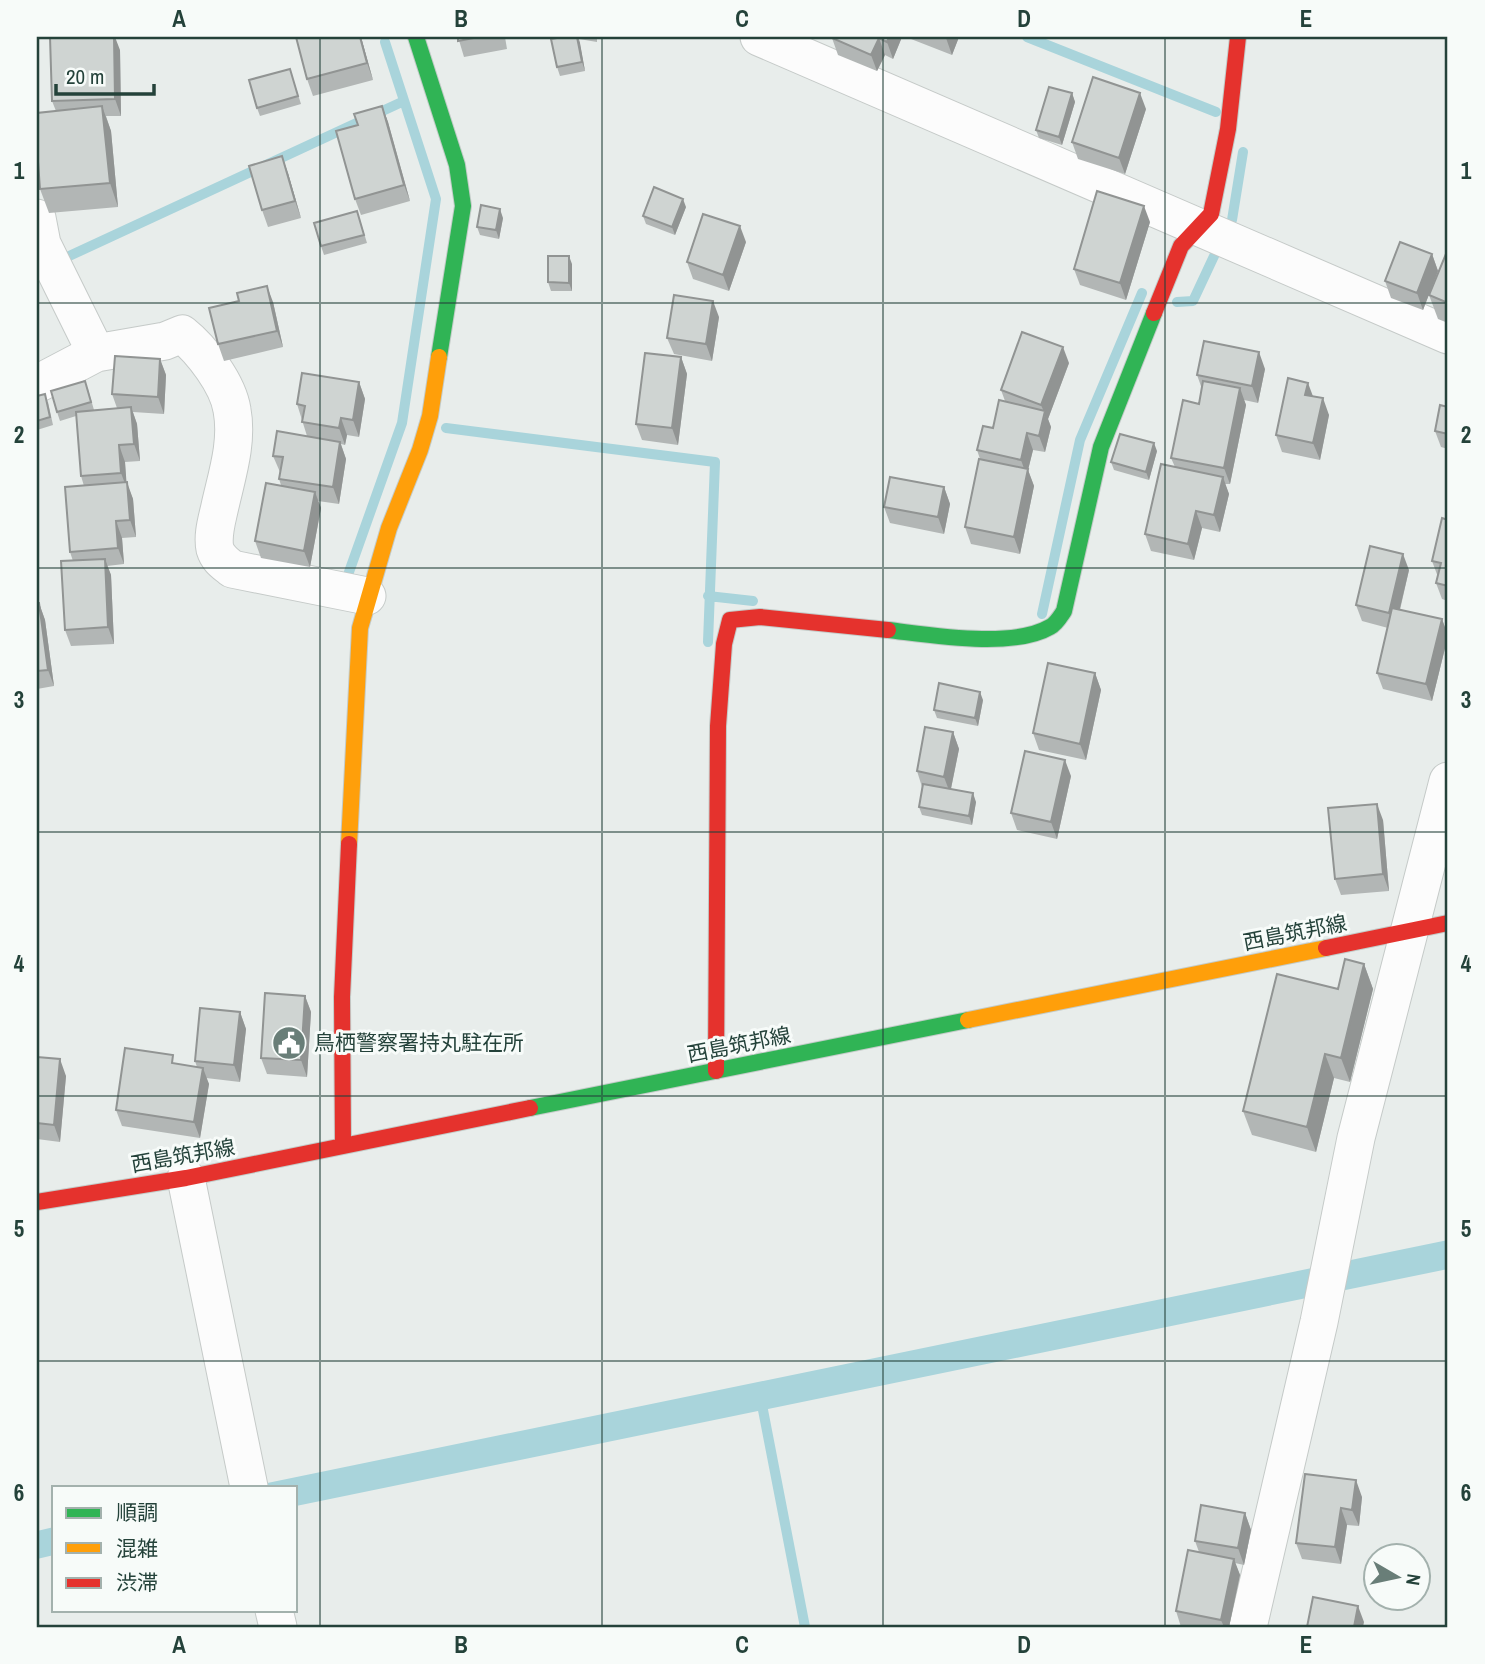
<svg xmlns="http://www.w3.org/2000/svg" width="1485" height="1664" viewBox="0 0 1485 1664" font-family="'Archivo Narrow','Noto Sans JP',sans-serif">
<rect width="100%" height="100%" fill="#e8edeb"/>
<!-- water -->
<path fill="#a9d4db" d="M1448,1240V1269L296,1506V1487H248Z
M54,1527V1555L37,1559V1531Z"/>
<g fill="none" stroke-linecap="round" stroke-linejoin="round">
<!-- stream -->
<path stroke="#a9d4db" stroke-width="10" d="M1027,37L1216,112
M1232,220L1243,152
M67,257L404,101
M1177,302L1193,301L1215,254
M446,428L715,462L708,642
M349,572L402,423L436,199L385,42
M708,596L753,601
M1042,614L1080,440L1142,293
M763,1410L805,1627"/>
<!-- street casing -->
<g stroke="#c5cac8" stroke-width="39">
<path id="street" d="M759,37L1448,335
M37,218L42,244L96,353
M37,384L96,353L165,341L182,334C202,350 228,384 232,410C238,442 227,475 220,506C217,520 212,535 215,549C218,559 225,563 232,569L367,596
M186,1178L249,1487
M274,1610L278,1627
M1248,1627L1319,1322L1356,1138L1448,781"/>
</g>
<!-- fast casing -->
<g stroke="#c3cbc8" stroke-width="18">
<path id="fast" d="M416,37L457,165L463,206L439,357
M888,630C931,635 1012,649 1050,627C1056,624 1060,617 1064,611L1101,447L1154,313
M530,1108L968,1020"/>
</g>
<!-- slow casing -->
<g stroke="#c3cbc8" stroke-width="18">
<path id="slow" d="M349,844L360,628L389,528L420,450L430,416L439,357
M968,1020L1326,948"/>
</g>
<!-- jam casing -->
<g stroke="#c3cbc8" stroke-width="18">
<path id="jam" d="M1154,313L1181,246L1211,214L1228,129L1238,37
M1326,948L1448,923
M716,1071L718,726L724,644L730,620L760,617L888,630
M343,1146L342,997L349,844
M37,1202L186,1178L530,1108"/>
</g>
<!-- street -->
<use href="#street" stroke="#fcfcfc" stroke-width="37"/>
<!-- fast -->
<use href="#fast" stroke="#30b455" stroke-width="16"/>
<!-- slow -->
<use href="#slow" stroke="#ff9f0a" stroke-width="16"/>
<!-- jam -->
<use href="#jam" stroke="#e5322d" stroke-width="16"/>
</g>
<!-- wall -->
<path fill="#b2b6b5" d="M296,37H361L373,80L313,96L307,79Z
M458,37H505L507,49L464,57Z
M562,37H597V42L579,39L585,71L560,76L557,67Z
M902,37L893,59L885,55L877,71L838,55L832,38Z
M910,37H959L952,55L911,39Z
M120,50L121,116H106L111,131L118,207L49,213L40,189L56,111L52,101Z
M290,69L301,104L260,116L257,108Z
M1072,93L1075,102L1062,145L1039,138L1036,130Z
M382,106L388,122L410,201L361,215L355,199L358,125Z
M1146,109L1125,174L1078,159L1072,142Z
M288,173L301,218L268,227L262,210Z
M686,207L675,235L646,224L643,216Z
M503,218L499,239L480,235L477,227Z
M360,220L367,243L324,255L321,246Z
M1150,222L1126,300L1080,285L1074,269Z
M746,242L729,291L693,279L687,262Z
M1448,249V323L1438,319L1429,295Z
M1432,254L1438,271L1423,310L1391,298L1385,281Z
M572,264V291H551L548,282Z
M273,302L283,347L224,361L218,344Z
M719,317L712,361L674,354L667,338Z
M681,357L687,374L678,445L642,440L636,424Z
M160,359L166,375L164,414L133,412L137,424L140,461L125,462L126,482L133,499L136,537L122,538L124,564L107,566L111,575L114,644L71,646L65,630L73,561L70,552L84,486L81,476L76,416L60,421L57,412L88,389L94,410L117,408L112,394Z
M1069,363L1048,419L1051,427L1045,452L1033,450L1028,470L1034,486L1020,554L971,544L965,527L980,459L977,450L993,428L1005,401L1001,390Z
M1265,369L1258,403L1244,400L1246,405L1230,484H1225L1229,494L1220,532L1202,528L1194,560L1151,551L1145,534L1175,467L1171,458L1199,404L1202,389L1197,375Z
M359,382L365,399L359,437L347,435L345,445L341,444L346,459L339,504L318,501L321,508L310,567L261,558L255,541L281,485L279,479L280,472L273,456L307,436L297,404Z
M37,396L48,402L53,425L37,430Z
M1313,397L1329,415L1320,460L1282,452L1276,435Z
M1448,407V449L1441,447L1435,431Z
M1157,451L1149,480L1114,470L1111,462Z
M944,487L950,504L944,534L890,523L884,507Z
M1448,517V601L1442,599L1436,583L1438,577L1432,561Z
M1409,570L1400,610L1442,619L1448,636L1432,701L1383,689L1377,673L1388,628L1362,621L1356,605Z
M37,603H39L45,620L54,686L37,689Z
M1095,673L1101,690L1086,760L1039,750L1033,733Z
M983,700L978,726L937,718L934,710Z
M953,732L959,749L951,789L976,802L972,825L922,815L919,807L922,787L917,771Z
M1071,776L1057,839L1017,830L1011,813Z
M1383,820L1389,891L1341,895L1335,879Z
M1364,964L1373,989L1350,1082L1334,1078L1316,1152L1252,1135L1243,1111L1338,989Z
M305,996L311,1012L307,1077L267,1074L261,1058Z
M240,1012L246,1029L240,1082L206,1078L209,1084L200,1138L122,1126L116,1110L177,1064L197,1067L195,1061Z
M37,1057L66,1076L60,1142L37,1139Z
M1305,1474L1362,1497L1359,1526L1347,1525L1341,1564L1302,1559L1296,1543Z
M1245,1513L1251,1530L1244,1565L1235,1563L1240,1575L1229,1627H1181L1176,1611L1199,1552L1195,1541Z"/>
<!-- shaded-wall -->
<path fill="#919493" d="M114,37H115L120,50L121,116L115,99Z
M360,37H361L373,80L367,63Z
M578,37L580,43L585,71L582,62Z
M889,37H902L893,59L887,42Z
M947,37H959L952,55L946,38Z
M879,38L885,55L877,71L871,55Z
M1072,93L1075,102L1062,145L1059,137Z
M1140,93L1146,109L1125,174L1119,158Z
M102,106L111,131L118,207L110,183Z
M382,106L388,122L410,201L404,185Z
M282,156L288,173L301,218L295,201Z
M683,199L686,207L675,235L672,227Z
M1144,206L1150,222L1126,300L1120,283Z
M500,209L503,218L499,239L496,230Z
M740,226L746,242L729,291L723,275Z
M1432,254L1438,271L1423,310L1417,293Z
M569,256L572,264V291L569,283Z
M267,286L273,302L283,347L277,331Z
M713,301L719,317L712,361L706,344Z
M1063,347L1069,363L1048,419L1051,427L1045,452L1039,436L1045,414L1041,405Z
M1259,352L1265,369L1258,403L1252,386Z
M681,357L687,374L678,445L672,428Z
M160,359L166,375L164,414L158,397Z
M359,382L365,399L359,437L353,420Z
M1308,383L1314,399L1305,395Z
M1240,388L1246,405L1230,484L1224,468Z
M1323,398L1329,415L1320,460L1313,443Z
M131,407L137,424L140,461L134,444Z
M341,418L347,435L345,445L339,428Z
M1027,433L1033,450L1028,470L1034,486L1020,554L1014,537L1027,477L1021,460Z
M340,442L346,459L339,504L333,487Z
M1154,443L1157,451L1149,480L1146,472Z
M119,445L125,462L127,489L121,473Z
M1223,477L1229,494L1220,532L1214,515Z
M127,482L133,499L136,537L130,520Z
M944,487L950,504L944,534L938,517Z
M315,492L321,508L310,567L304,551Z
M1196,511L1202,528L1194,560L1188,544Z
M116,521L122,538L124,564L118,548Z
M1403,554L1409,570L1395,629L1389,613Z
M105,559L111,575L114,644L108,627Z
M39,603L45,620L54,686L48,670Z
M1442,619L1448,636L1432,701L1426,684Z
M1095,673L1101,690L1086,760L1080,744Z
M980,692L983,700L978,726L975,718Z
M953,732L959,749L950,793L944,777Z
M1065,760L1071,776L1057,839L1051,822Z
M973,793L976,802L972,825L969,816Z
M1377,804L1383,820L1389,891L1383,874Z
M1364,964L1373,989L1350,1082L1341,1058Z
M305,996L311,1012L307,1077L301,1060Z
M240,1012L246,1029L240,1082L234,1065Z
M1325,1054L1334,1078L1316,1152L1307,1127Z
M60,1059L66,1076L60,1142L54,1125Z
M203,1068L209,1084L200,1138L194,1122Z
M1356,1480L1362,1497L1359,1526L1352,1510Z
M1341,1508L1347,1525L1341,1564L1335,1547Z
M1245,1513L1251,1530L1244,1565L1238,1548Z
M1234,1559L1240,1575L1229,1627H1224L1221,1620Z
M1358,1606L1364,1622L1363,1627H1354Z"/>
<!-- building -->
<path fill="#cfd4d2" stroke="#919493" stroke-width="2" d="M50,37H114L115,99L52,101Z
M296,37H360L367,63L307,79Z
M458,37H479L458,41Z
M563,37H577L582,62L557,67L551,39Z
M833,37H889L887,42L879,38L871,55L832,38Z
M290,69L298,96L257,108L249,80Z
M1093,77L1140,93L1119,158L1072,142Z
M1049,87L1072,93L1059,137L1036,130Z
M102,106L110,183L40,189L37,148V113Z
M382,106L404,185L355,199L336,131L358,125L354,114Z
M282,156L295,201L262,210L249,166Z
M654,187L683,199L672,227L643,216Z
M1097,191L1144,206L1120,283L1074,269Z
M481,205L500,209L496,230L477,227Z
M357,211L364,235L321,246L314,223Z
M703,214L740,226L723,275L687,262Z
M1400,242L1432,254L1417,293L1385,281Z
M1448,249V303L1429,295Z
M548,256H569V283L548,282Z
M267,286L277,331L218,344L209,308L239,301L237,293Z
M674,295L713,301L706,344L667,338Z
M1022,332L1063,347L1041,405L1001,390Z
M1204,341L1259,352L1252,386L1197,375Z
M645,353L681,357L672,428L636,424Z
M115,356L160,359L158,397L112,394Z
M302,373L359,382L353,420L341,418L339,428L302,422L305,406L297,404Z
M1288,378L1308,383L1305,395L1323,398L1313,443L1276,435Z
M85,381L91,402L57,412L51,391Z
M1203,381L1240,388L1224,468L1171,458L1183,400L1199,404Z
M45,394L50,417L37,421V396Z
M999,400L1045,411L1039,436L1027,433L1021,460L977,450L983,426L993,428Z
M1440,405L1448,407V434L1435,431Z
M131,407L134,444L119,445L121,473L81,476L76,412Z
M277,431L340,442L333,487L279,479L283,457L273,456Z
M1120,434L1154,443L1146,472L1111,462Z
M979,459L1028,469L1014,537L965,527Z
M1161,464L1223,477L1214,515L1196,511L1188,544L1145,534Z
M890,477L944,487L938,517L884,507Z
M127,482L130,520L116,521L118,548L70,552L65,487Z
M266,483L315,492L304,551L255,541Z
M1442,518L1448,520V586L1436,583L1441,563L1432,561Z
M1370,546L1403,554L1389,613L1356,605Z
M105,559L108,627L65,630L61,561Z
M37,603H39L48,670L37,671Z
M1392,608L1442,619L1426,684L1377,673Z
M1048,663L1095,673L1080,744L1033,733Z
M939,683L980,692L975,718L934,710Z
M925,727L953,732L944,777L917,771Z
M1025,751L1065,760L1051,822L1011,813Z
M923,784L973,793L969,816L919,807Z
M1377,804L1383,874L1335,879L1328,808Z
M1345,959L1364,964L1341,1058L1325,1054L1307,1127L1243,1111L1277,974L1338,989Z
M265,993L305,996L301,1060L261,1058Z
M200,1008L240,1012L234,1065L195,1061Z
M125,1048L173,1055L172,1063L203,1068L194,1122L116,1110Z
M37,1057L60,1059L54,1125L37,1123Z
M1305,1474L1356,1480L1352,1510L1341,1508L1335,1547L1296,1543Z
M1201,1505L1245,1513L1238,1548L1195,1541Z
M1188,1550L1234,1559L1221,1620L1176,1611Z
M1313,1597L1358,1606L1354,1627H1307Z"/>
<!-- grid -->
<path fill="none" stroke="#24423a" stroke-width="2" stroke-opacity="0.55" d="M320,37V1627M602,37V1627M883,37V1627M1165,37V1627M37,303H1448M37,568H1448M37,832H1448M37,1096H1448M37,1361H1448"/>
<!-- icons -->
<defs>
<g id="civic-disc" transform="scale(1.75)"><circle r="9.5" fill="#697e78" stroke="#f7fbf9"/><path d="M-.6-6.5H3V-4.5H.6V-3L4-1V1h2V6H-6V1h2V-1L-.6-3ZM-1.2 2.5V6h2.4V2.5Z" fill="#fff"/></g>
</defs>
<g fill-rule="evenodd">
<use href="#civic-disc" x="289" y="1043"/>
</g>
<g text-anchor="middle" stroke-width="6" stroke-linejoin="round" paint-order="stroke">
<!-- street labels -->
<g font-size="21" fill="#24423a" stroke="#f7fbf9">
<text transform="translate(1295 933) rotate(-11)" y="7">西島筑邦線</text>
<text transform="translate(739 1045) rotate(-11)" y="7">西島筑邦線</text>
<text transform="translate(183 1156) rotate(-10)" y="7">西島筑邦線</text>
</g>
<!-- poi labels -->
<g font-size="21" fill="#24423a" stroke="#f7fbf9" text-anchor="start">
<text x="314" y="1050">鳥栖警察署持丸駐在所</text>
</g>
</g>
<!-- border -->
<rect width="1485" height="1664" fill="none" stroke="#f7fbf9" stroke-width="77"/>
<!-- legend -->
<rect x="52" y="1486" width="245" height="126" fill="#f7fbf9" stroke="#a3b1ad" stroke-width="2"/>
<rect x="66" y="1508" width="35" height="10" fill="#30b455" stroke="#a3b1ad" stroke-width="2"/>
<text x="116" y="1520" font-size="21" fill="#24423a">順調</text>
<rect x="66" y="1543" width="35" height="10" fill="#ff9f0a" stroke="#a3b1ad" stroke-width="2"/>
<text x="116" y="1556" font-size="21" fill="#24423a">混雑</text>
<rect x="66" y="1578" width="35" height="10" fill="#e5322d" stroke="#a3b1ad" stroke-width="2"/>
<text x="116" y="1590" font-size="21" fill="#24423a">渋滞</text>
<!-- north arrow -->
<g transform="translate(1397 1577) rotate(99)"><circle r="33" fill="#f7fbf9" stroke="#a3b1ad" stroke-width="2"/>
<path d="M0-5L12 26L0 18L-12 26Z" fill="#697e78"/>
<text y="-10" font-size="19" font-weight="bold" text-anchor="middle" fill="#24423a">N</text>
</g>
<!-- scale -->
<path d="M56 84v10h98v-10" fill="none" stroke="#24423a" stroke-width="3.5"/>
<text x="66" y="84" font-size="21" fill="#24423a" stroke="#f7fbf9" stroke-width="5" paint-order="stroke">20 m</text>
<rect x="38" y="38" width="1408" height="1588" fill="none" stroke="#24423a" stroke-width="2.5"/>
<g font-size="23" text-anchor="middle" font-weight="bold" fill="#24423a">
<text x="179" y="27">A</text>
<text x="461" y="27">B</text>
<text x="742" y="27">C</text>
<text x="1024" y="27">D</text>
<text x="1306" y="27">E</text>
<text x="19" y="179">1</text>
<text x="1466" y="179">1</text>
<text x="19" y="443">2</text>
<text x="1466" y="443">2</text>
<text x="19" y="708">3</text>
<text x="1466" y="708">3</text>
<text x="19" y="972">4</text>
<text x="1466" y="972">4</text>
<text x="19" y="1237">5</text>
<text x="1466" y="1237">5</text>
<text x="19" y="1501">6</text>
<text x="1466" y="1501">6</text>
<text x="179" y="1653">A</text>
<text x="461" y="1653">B</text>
<text x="742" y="1653">C</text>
<text x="1024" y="1653">D</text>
<text x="1306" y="1653">E</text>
</g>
</svg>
